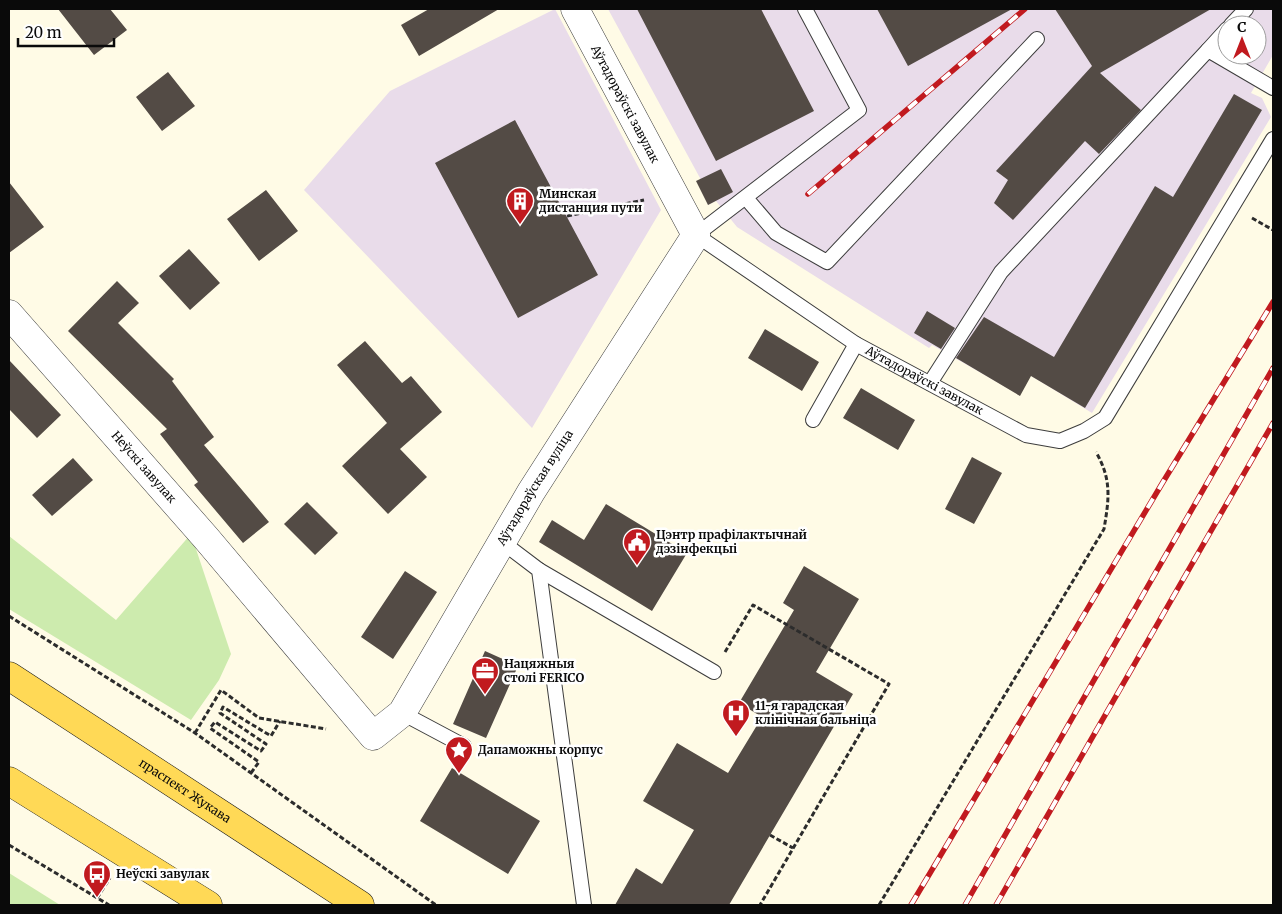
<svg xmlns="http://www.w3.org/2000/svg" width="1282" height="914" viewBox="0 0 1282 914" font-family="Merriweather,serif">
<rect width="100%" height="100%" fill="#fffbe6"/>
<!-- industrial -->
<path fill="#e9dcea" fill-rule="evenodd" d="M555,9L661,210L532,428L304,190L390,91Z
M608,9H1273V55L1251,93L1262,98L1271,117L1092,413L1028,374L1016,393L932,345L929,348L737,227L716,201L708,205L700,178ZM1227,25H1257V55H1227Z"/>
<!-- green -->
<path fill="#cdebae" d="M191,534L231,654L219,680L191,720L9,609V536L116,620Z
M9,873L60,905H9Z"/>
<!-- building -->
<path fill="#534b45" d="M58,9H110L127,30L94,55Z
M429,9H499L419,56L401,25Z
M637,9H761L814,111L716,161Z
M877,9H1012L908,66Z
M1055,9H1211L1100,73L1141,110L1099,154L1085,141L1013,220L994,203L1008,180L996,171L1092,66Z
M168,72L195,106L162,131L136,97Z
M1234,94L1262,110L1085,408L1031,376L1020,396L956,358L984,317L1054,357L1155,186L1173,197Z
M515,120L598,275L518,318L435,163Z
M721,169L733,192L708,205L696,181Z
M9,182L44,227L9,253Z
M266,190L298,231L259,261L227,219Z
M189,249L220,283L190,310L159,276Z
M117,281L139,303L118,323L174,379L172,381L214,437L204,445L269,522L243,543L194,485L198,482L160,434L167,429L68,331Z
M927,311L955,328L941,349L914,333Z
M765,329L819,362L802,391L748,358Z
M365,341L402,383L411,376L442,412L400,449L427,477L388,514L342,466L387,423L337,365Z
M9,360L61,415L37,438L9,409Z
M861,388L915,420L898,450L843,418Z
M972,457L1002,473L974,524L945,509Z
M73,458L93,480L52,516L32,495Z
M307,502L338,533L315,555L284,524Z
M606,504L687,553L652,611L539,542L552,520L584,540Z
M804,566L859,599L816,672L853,694L729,905H615L636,868L662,884L694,830L643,801L677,743L728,773L762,717L739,703L794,610L783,603Z
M405,571L437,592L393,659L361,637Z
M485,651L518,666L486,738L453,724Z
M452,768L540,821L508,874L420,821Z"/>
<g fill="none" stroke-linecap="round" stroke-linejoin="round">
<!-- lane casing -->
<g stroke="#3d3d3d" stroke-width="16">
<g id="lane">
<path id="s1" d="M805,9L859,110L696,235L856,344L1026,435L1060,441L1084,431L1105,418L1273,139"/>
<path d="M1231,25L1246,9"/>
<path d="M1208,50L1227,29"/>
<path d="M746,198L776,233L827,262L1037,39"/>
<path d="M930,383L1001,272L1208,50L1273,88"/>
<path d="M813,420L856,344"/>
<path d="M502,542L539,570L584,905"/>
<path d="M539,570L714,672"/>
<path d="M402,713L464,746"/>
</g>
</g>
<!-- street casing -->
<g stroke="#3d3d3d" stroke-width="29">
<g id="street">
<path id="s2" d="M9,314L206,538L373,736L402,713L531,492L696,235L575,9"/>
</g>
</g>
<!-- primary casing -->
<g stroke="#1b1b1b" stroke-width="29">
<g id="primary">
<path id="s3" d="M9,676L360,905"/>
<path d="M9,781L208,905"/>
</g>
</g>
<!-- path -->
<path stroke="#2c2c2c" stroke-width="3" stroke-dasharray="5 2.5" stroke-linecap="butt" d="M567,216L644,200
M1252,218L1273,230
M9,616L195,733L436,905
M725,652L753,605L889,684L760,905
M195,733L221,690L259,718L326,729
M251,773L259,762L210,728L215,722L261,751L266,744L220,713L223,707L271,736L280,721
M770,835L793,848
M9,845L109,905
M97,898L110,878
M879,905L1104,529C1109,499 1112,480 1096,452"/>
<!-- lane -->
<use href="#lane" stroke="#fff" stroke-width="14"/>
<!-- street -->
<use href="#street" stroke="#fff" stroke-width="28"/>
<!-- primary -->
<use href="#primary" stroke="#ffd956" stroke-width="28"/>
<!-- rail casing -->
<g stroke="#c11a1f" stroke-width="5.5">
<path id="rail" d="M808,194L1025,9
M911,905L1163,482L1273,302
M965,905L1273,368
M996,905L1273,423"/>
</g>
<!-- rail -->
<use href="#rail" stroke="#fff" stroke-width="4" stroke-dasharray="11" stroke-linecap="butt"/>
</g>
<!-- icons -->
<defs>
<g id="building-pin" transform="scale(1.4375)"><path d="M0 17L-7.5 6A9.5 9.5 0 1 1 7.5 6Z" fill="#c11a1f" stroke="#fff"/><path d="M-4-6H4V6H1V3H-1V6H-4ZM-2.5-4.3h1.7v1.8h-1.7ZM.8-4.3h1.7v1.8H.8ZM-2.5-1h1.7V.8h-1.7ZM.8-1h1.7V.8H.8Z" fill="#fff"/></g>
<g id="civic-pin" transform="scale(1.4375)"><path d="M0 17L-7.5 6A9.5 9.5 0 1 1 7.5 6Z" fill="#c11a1f" stroke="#fff"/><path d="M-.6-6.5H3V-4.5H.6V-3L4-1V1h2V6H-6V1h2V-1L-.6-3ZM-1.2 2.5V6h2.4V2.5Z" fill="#fff"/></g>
<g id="office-pin" transform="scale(1.4375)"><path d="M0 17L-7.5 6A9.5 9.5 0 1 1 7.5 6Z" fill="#c11a1f" stroke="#fff"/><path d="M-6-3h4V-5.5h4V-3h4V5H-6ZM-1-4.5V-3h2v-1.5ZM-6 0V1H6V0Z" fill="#fff"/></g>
<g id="hospital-pin" transform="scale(1.4375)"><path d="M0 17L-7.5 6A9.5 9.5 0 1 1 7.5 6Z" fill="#c11a1f" stroke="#fff"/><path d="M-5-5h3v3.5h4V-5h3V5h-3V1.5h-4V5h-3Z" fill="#fff"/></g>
<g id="sight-pin" transform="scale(1.4375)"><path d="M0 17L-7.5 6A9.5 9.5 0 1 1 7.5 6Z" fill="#c11a1f" stroke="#fff"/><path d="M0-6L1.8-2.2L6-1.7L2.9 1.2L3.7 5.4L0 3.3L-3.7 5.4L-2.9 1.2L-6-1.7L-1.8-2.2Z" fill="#fff"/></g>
<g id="bus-pin" transform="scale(1.4375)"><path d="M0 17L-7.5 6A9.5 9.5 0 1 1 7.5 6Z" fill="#c11a1f" stroke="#fff"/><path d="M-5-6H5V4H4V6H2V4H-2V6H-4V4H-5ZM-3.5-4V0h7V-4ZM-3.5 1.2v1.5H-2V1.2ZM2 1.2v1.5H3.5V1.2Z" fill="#fff"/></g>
</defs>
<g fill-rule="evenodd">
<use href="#building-pin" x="520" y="201"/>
<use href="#civic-pin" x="637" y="542"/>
<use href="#office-pin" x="485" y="671"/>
<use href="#hospital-pin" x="736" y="713"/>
<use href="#sight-pin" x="459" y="750"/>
<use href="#bus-pin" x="97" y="874"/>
</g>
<g text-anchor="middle" stroke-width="5" stroke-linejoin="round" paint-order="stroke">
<!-- street labels -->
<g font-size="12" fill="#0a0a0a" stroke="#fff">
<text transform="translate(625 104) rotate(62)" y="4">Аўтадораўскі завулак</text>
<text dy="4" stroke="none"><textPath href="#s1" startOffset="591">Аўтадораўскі завулак</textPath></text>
<text dy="4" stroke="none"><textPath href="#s2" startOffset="204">Неўскі завулак</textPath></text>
<text dy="4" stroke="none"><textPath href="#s2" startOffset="856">Аўтадораўская вуліца</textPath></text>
<text dy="4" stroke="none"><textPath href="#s3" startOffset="210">праспект Жукава</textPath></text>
</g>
<!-- poi labels -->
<g font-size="12" font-weight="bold" fill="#0a0a0a" stroke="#fff" text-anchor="start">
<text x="539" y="198">Минская<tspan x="539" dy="14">дистанция пути</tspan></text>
<text x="656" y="539">Цэнтр прафілактычнай<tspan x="656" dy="14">дэзінфекцыі</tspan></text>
<text x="504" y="668">Нацяжныя<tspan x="504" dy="14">столі FERICO</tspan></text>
<text x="755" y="710">11-я гарадская<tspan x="755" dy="14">клінічная бальніца</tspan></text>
<text x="478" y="754">Дапаможны корпус</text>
<text x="116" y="878">Неўскі завулак</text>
</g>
</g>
<!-- border -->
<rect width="1282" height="914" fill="none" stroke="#0a0a0a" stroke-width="20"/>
<!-- north arrow -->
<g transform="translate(1242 40)"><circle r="24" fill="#ffffff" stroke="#9d9d9d"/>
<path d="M0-4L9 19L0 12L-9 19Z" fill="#c11a1f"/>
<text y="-8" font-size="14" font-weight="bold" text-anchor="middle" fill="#0a0a0a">С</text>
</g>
<!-- scale -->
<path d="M18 38v8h96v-8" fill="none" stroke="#0a0a0a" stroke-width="2.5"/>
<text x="25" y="38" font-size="15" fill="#0a0a0a" stroke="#ffffff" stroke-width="4" paint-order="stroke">20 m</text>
</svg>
